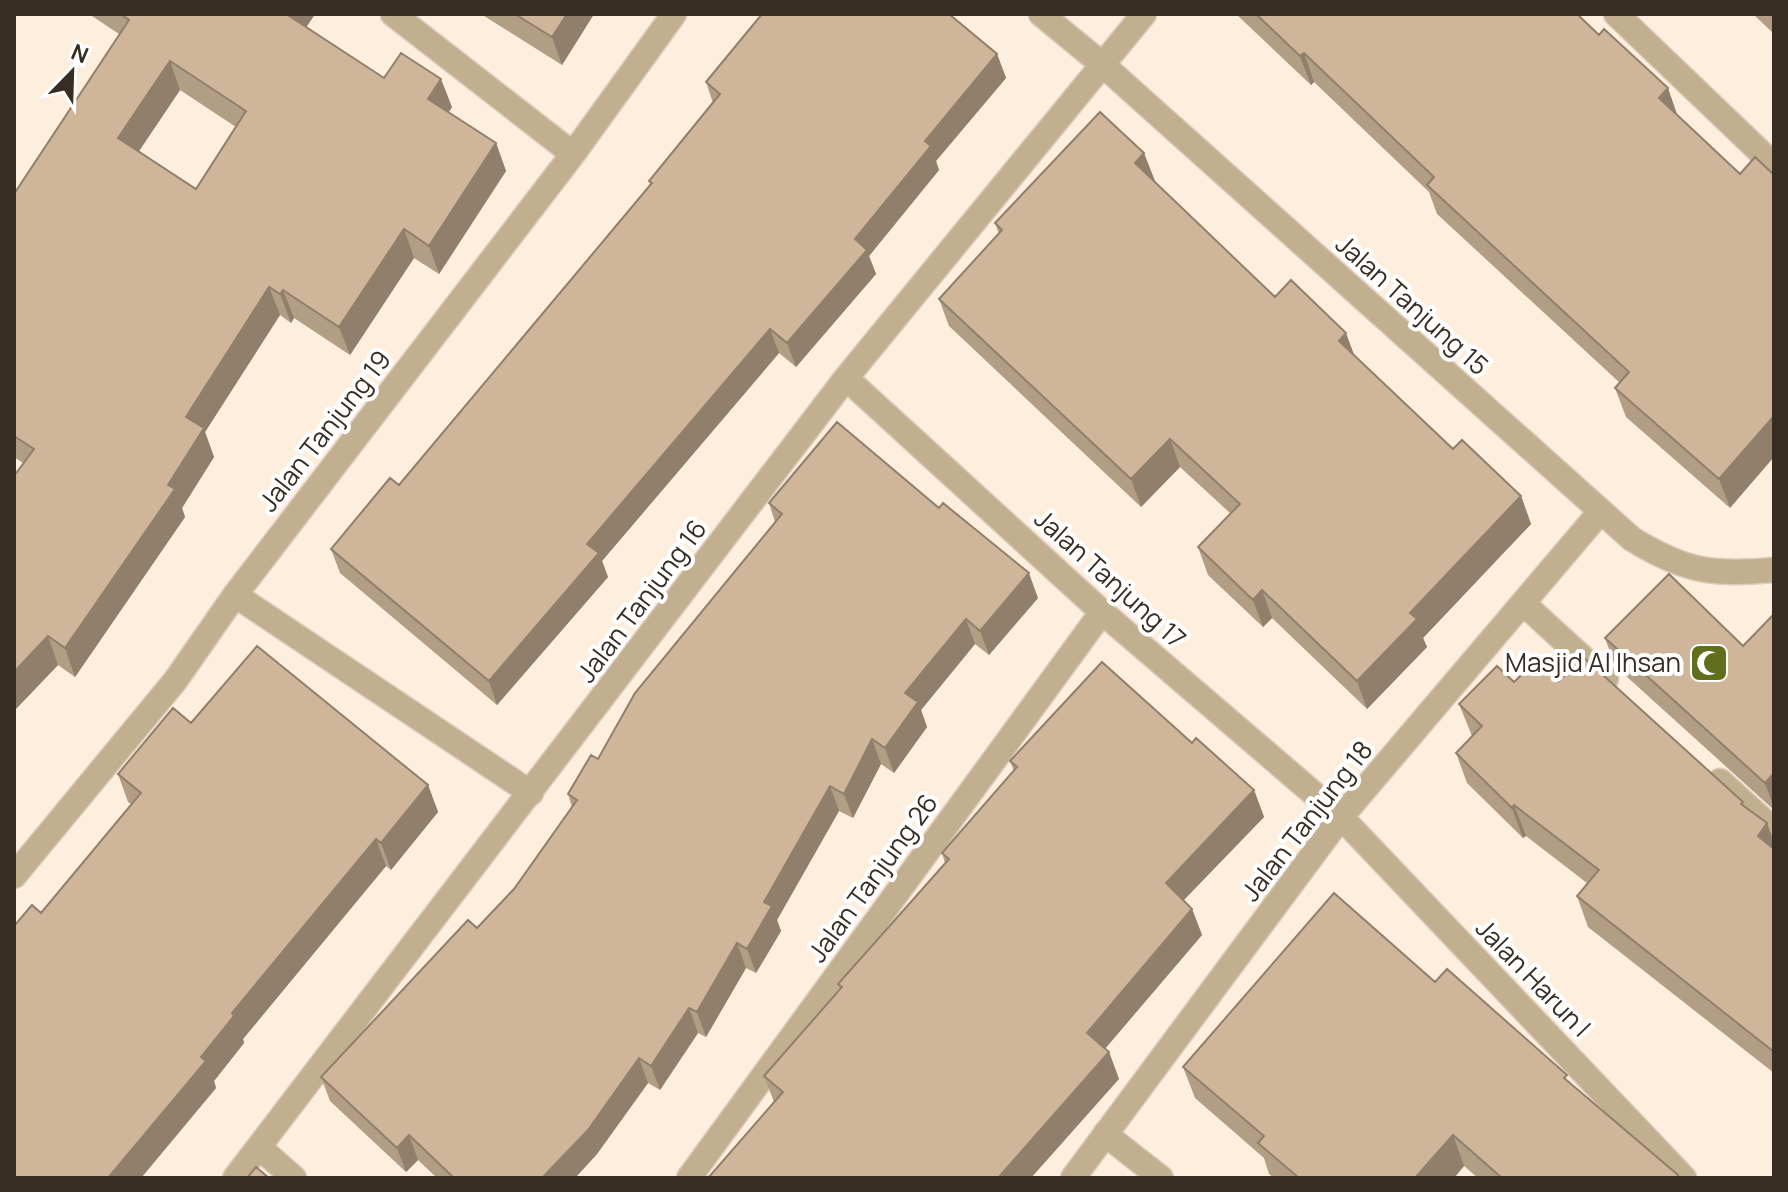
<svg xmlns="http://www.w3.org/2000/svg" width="1788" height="1192" viewBox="0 0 1788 1192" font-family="Manrope,sans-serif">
<rect width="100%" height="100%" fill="#feeedd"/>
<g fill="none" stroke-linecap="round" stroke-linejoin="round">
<!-- minor casing -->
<g stroke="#dacbbb" stroke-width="27">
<path id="minor" d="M393,14L573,154
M1041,14L1103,65L1632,539C1686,572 1711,575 1774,570
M1616,14L1774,165
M846,378L1102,612L1341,817L1684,1178
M235,595L531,793
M1525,605L1606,679
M1720,781L1774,830
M14,876L175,681L235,595L573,154L674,14
M1105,1134L1161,1178
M260,1148L294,1178
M235,1178L846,378L1144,14
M689,1178L1102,612
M1073,1178L1341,817L1601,511"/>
</g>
<!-- minor -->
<use href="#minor" stroke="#c1af90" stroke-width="24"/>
</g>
<!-- wall -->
<path fill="#b29d85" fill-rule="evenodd" d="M89,14H315L306,27L384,78L452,107L449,112L496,143L506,171L439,274L414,258L350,355L294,318L291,323L280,315L205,432L214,457L182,508L185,517L75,677L58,665L14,711L23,463L14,457V194L119,34ZM180,90L236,127L196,189L139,151Z
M481,14H594L562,65Z
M1236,14H1577L1730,508L1626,417L1615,388L1620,383L1437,214L1429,192L1314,82L1311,85Z
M1753,14H1774V34Z
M997,54L1006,78L936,161L939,170L869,256L876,274L796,367L779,353L602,561L608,577L497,705L340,573L331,549L399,485L650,184L649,181L713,103L706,82Z
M1144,153L1154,181L1275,297L1355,356L1453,449L1521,496L1531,524L1423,638L1427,647L1367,709L1272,618L1263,627L1208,575L1198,547L1230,513L1180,467L1141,507L949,326L939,299L999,234L995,223Z
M769,503L1038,598L989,655L975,644L921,710L927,727L894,773L881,764L853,818L839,811L777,920L781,931L756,973L746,968L706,1037L698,1033L660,1090L648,1083L597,1154L575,1178H437L418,1160L406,1172L330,1101L321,1077L477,928L514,889L572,807L568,794L598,759L775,522Z
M1774,614V810L1615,666L1605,638L1743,646Z
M1559,681L1745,806L1774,842V1073L1588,927L1577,896L1587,883L1526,836L1523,838L1467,783L1456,753L1472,736L1459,704L1514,682Z
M191,723L428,785L438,812L391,870L386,866L243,1039L244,1043L214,1081L216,1088L141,1178H14L41,913L131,804L128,802L118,774Z
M1192,743L1254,790L1264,817L1184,900L1192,909L1202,935L1105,1049L1109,1052L1119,1079L774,1102L764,1076L840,989L838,984L945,863L942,853L1014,771L1010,761Z
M1435,982L1570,1084L1678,1175L1679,1178H1478L1464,1166L1454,1178H1274L1269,1174L1264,1158L1195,1098L1183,1067Z"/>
<!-- shaded-wall -->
<path fill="#917f6c" d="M286,14H315L296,43Z
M567,14H594L562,65L552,37Z
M1304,53L1314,82L1311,85L1300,56Z
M997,54L1006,78L936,161L939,170L869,256L876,274L796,367L787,343L855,239L925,141Z
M170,61L180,90L129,166L118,138Z
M441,79L452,107L439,127L428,99Z
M1668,88L1678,117L1659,98Z
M496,143L506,171L439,274L429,246Z
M1144,153L1155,181L1145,191L1135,163Z
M404,229L414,258L350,355L339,327Z
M269,287L280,315L205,432L214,457L182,508L185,517L75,677L65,648L168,485L186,417Z
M283,290L294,318L291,323L280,294Z
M770,329L779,353L602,561L608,577L497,705L489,681L587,544Z
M1346,333L1356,360L1339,341Z
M1774,416V457L1730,508L1719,479Z
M1170,439L1180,467L1141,507L1131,479Z
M1521,496L1531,524L1423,638L1427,647L1367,709L1357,681L1410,613Z
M1029,573L1038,598L989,655L980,631Z
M1262,590L1272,618L1263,627L1253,600Z
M966,619L975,644L921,710L927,727L894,773L885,748L905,693Z
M48,636L58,665L14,711V672Z
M872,739L881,764L853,818L844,794Z
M1774,773V808L1765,783Z
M428,785L438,812L391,870L381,843Z
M830,786L839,811L777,920L781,931L756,973L747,949L764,902Z
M1254,790L1264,817L1175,909L1166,883Z
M1514,805L1526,836L1523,838L1512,808Z
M1767,823L1774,842V859L1758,836Z
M376,839L386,866L243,1039L244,1043L214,1081L216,1088L141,1178H108L201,1057L232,1013Z
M1192,909L1202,935L1096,1059L1087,1033Z
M737,943L746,968L706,1037L697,1012Z
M689,1008L698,1033L660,1090L651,1066Z
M1109,1052L1119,1079L1031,1178H998Z
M639,1058L648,1083L597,1154L575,1178H542Z
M409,1135L418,1160L406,1172L397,1148Z
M1453,1135L1464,1166L1454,1178H1415Z"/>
<!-- building -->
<path fill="#cfb69b" stroke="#917f6c" stroke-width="2" fill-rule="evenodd" d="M121,14H286L384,78L401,53L441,79L428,99L496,143L429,246L404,229L339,327L283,290L280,294L269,287L186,417L204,428L168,485L175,489L65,648L48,636L14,672V476L34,449L14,436V194L129,20ZM170,61L246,111L196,189L118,138Z
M515,14H567L552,37Z
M762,14H949L997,54L925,141L931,146L855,239L867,250L787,343L770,329L587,544L599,553L489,681L331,549L390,478L399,485L652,183L649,181L720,94L706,82Z
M1256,14H1577L1599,35L1604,29L1668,88L1659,98L1740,174L1755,157L1774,175V416L1719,479L1615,388L1629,372L1427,185L1434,177L1304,53L1300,56Z
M1100,112L1144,153L1135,163L1275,297L1291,280L1346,333L1339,341L1453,449L1462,440L1521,496L1410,613L1417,619L1357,681L1262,590L1253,600L1198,547L1240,504L1170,439L1131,479L939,299L1002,230L995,223Z
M837,422L939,508L943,503L1029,573L980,631L966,619L905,693L918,702L885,748L872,739L844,794L830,786L764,902L772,906L747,949L737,943L697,1012L689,1008L651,1066L639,1058L588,1130L542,1178H454L409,1135L397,1148L321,1077L468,920L477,928L514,889L577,800L568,794L591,755L598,759L635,693L782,514L769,503Z
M1669,574L1743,646L1774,614V773L1765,783L1605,638Z
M257,646L428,785L381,843L376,839L232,1013L234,1016L201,1057L206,1061L108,1178H14V926L32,905L41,913L141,793L118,774L173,708L191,723Z
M1583,657L1743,802L1741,804L1767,823L1758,836L1774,849V1052L1577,896L1599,870L1514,805L1512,808L1456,753L1482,726L1459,704L1497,666L1514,682L1538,659L1559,681Z
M1102,662L1192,743L1196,738L1254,790L1166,883L1192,909L1087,1033L1109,1052L998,1178H708L783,1092L764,1076L842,987L838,984L949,859L942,853L1017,767L1010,761Z
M1334,893L1435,982L1447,969L1567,1075L1564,1078L1678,1175L1676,1178H1502L1453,1135L1415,1178H1299L1258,1143L1264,1136L1183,1067Z
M256,1167L269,1178H247Z"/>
<!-- icons -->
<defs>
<g id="mosque-square" transform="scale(2)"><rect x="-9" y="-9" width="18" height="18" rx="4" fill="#5f6f1c" stroke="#fff"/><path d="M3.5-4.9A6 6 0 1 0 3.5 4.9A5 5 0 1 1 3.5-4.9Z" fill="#fff"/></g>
</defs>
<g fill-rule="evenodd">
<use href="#mosque-square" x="1709" y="663"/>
</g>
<g text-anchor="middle" stroke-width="8" stroke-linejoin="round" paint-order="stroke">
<!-- street labels -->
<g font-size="26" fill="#372d22" stroke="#fff">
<text transform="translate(1412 305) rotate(42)" y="9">Jalan Tanjung 15</text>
<text transform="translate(325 431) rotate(-52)" y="9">Jalan Tanjung 19</text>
<text transform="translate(1110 579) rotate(42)" y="9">Jalan Tanjung 17</text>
<text transform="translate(642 601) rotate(-53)" y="9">Jalan Tanjung 16</text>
<text transform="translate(1307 821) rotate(-52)" y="9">Jalan Tanjung 18</text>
<text transform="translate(873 878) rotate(-54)" y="9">Jalan Tanjung 26</text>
<text transform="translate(1533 978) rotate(46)" y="9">Jalan Harun I</text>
</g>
<!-- poi labels -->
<g font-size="26" fill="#372d22" stroke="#fff" text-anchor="end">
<text x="1681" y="672">Masjid Al Ihsan</text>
</g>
</g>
<!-- border -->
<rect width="1788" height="1192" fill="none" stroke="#372d22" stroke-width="32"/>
<!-- north arrow -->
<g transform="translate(72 72) rotate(23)" stroke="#ffffff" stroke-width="6" paint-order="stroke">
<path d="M0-6L14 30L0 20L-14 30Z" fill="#372d22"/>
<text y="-12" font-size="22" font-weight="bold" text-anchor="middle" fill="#372d22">N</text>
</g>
</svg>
